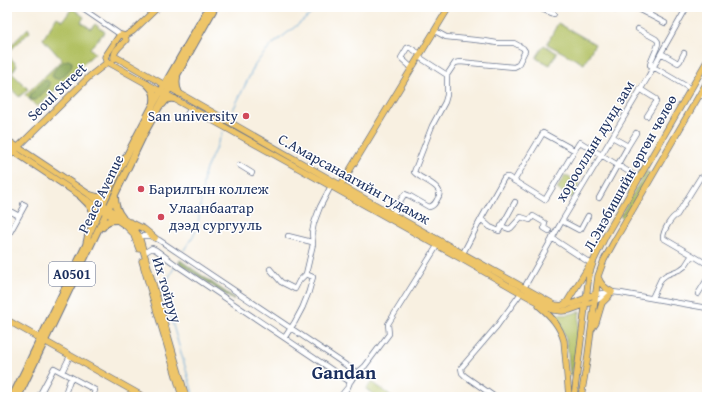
<svg xmlns="http://www.w3.org/2000/svg" width="714" height="404" viewBox="0 0 714 404" font-family="'Gentium Book Plus',serif">
<rect width="100%" height="100%" fill="#fff"/>
<filter id="ink" filterUnits="userSpaceOnUse"><feTurbulence type="fractalNoise" baseFrequency=".025" numOctaves="2"/><feDisplacementMap in="SourceGraphic" scale="8" xChannelSelector="R" yChannelSelector="G"/><feConvolveMatrix kernelMatrix="1 2 1 2 8 2 1 2 1" color-interpolation-filters="sRGB"/></filter>
<filter id="wash" filterUnits="userSpaceOnUse"><feTurbulence type="fractalNoise" baseFrequency=".012" numOctaves="4" result="noise"/><feDisplacementMap in="SourceGraphic" scale="16" xChannelSelector="R" yChannelSelector="G"/><feGaussianBlur stdDeviation="0.9" result="paint"/><feColorMatrix in="noise" values="0 0 0 0 0 0 0 0 0 0 0 0 0 0 0 0 0 1.4 0 .05"/><feComposite in="paint" operator="in"/></filter>
<g filter="url(#wash)">
<rect width="100%" height="100%" fill="#f8f0e1"/>
<!-- green -->
<path fill="#b2c164" stroke="#667861" d="M72,8L84,17L81,22L91,29L95,24L105,32L90,48L95,53L37,107L25,95L62,60L43,39L57,17L63,21Z
M558,23L595,44L584,64L547,44Z
M28,28L30,32L22,39L7,54L17,65L12,73L28,89L19,97L7,84V80L9,81L12,79L11,75H7V50Z
M544,45L557,53L550,65L536,58Z
M646,171L650,173L624,219L620,216Z
M565,175L580,184L572,198L557,189Z
M546,309C558,316 568,316 580,311L574,366L570,377C567,348 570,330 546,309Z
M372,382L389,394L392,397H377L367,390V388Z"/>
<!-- forest -->
<path fill="#8da75a" stroke="#546b5c" d="M68,60L72,62C72,70 65,74 59,79L54,78L52,76C54,68 61,62 68,60Z
M47,80L50,83L49,87L36,100H34L30,99V95L41,83Z
M180,260L234,298L233,300L179,263Z"/>
<g fill="none" stroke-linecap="round" stroke-linejoin="round">
<!-- stream -->
<path stroke="#60a4d5" stroke-width="1" d="M231,114L255,65L261,57L273,44L309,16L318,7
M184,250L193,236L198,225L204,175L206,169L223,132
M174,268C168,278 164,286 165,298L194,397"/>
</g>
</g>
<g filter="url(#ink)">
<g fill="none" stroke-linecap="round" stroke-linejoin="round">
<!-- minor casing -->
<g stroke="#68738c" stroke-width="6">
<path id="minor" d="M80,7L121,35
M536,7L554,14
M634,7L665,23
M705,7L707,8
M615,10L617,7
M649,15L653,7
M638,29L656,39C657,40 658,41 658,42C659,46 651,59 650,65L691,89
M661,53L678,63L680,61L684,53
M419,57L447,75
M412,68L401,58L407,48L409,47L420,54
M640,89L656,99V102L647,116
M700,95L707,98
M187,115L191,107
M612,137L628,146L636,133
M239,165L252,173
M514,181L543,133L574,150
M599,198L627,148L628,146
M7,211L8,210L19,216
M392,214L402,198L405,194L410,196L429,207C434,206 435,203 438,198C446,186 419,179 414,172L432,126L445,102L447,95V75L455,63L460,62L514,67L518,65L525,51L523,48L514,43H497L485,41L446,37L435,31
M481,219L490,227L499,231L515,202
M562,221L579,230L581,229L588,216
M501,226L509,229L511,228L521,217L530,220L533,216L545,223L544,228L549,231
M139,236H150L159,240L334,357L356,372V374
M288,236L312,242
M7,238L25,205L23,204
M552,238L587,261L589,262V266
M144,253L152,248L156,250L179,267L350,382C352,380 353,377 355,374C359,371 362,369 365,366L389,334L388,324L437,246
M692,255L707,264
M461,257L481,219L504,178L506,177H508L545,200L551,190L579,143L580,142L639,178
M270,269L281,282L295,289L299,281L306,274
M524,288L562,221L648,77L661,53L687,7
M596,294L612,292L621,293L707,308
M698,294L706,281L707,282
M652,298L661,279L666,275L681,269L685,266L692,255L663,238C663,231 671,217 677,215L700,178L704,177L707,173
M595,301L603,297L609,296
M285,337C298,319 308,299 313,277L306,274L313,244L312,233L314,223L320,207L331,186
M62,372L70,356
M37,397L39,396L54,368L95,390L93,397
M63,397L66,391L71,377
M340,397L348,387L350,382
M495,397L465,376L462,373L461,368L497,326L521,293"/>
</g>
<!-- major casing -->
<g stroke="#68738c" stroke-width="7">
<path id="major" d="M158,7L133,31L125,36L121,35L119,36L105,57L106,61L460,258L518,291L553,310L562,311L570,310L595,301
M114,56L340,185L555,305C569,308 583,298 596,294
M114,59C113,50 121,46 126,40L125,36
M7,140L90,195L128,222L133,227L139,236L186,397
M7,146L19,155L126,226L133,233L139,249
M7,158L90,76L108,62
M339,188L449,7
M130,222L144,229L155,238
M142,261C155,306 169,351 182,397
M598,277C601,285 605,288 612,292
M563,305L567,302L589,266L591,263
M539,306C551,316 560,326 564,341L569,397
M7,320L144,397
M592,329L596,323L602,303L609,296
M574,397L589,275L594,260L606,235L707,61
M581,397L587,362L598,276L604,260L615,240L707,82"/>
</g>
<!-- highway casing -->
<g stroke="#68738c" stroke-width="8">
<path id="highway" d="M177,77C176,83 176,88 179,93
M147,84C153,90 155,93 154,102
M163,104C166,99 169,98 175,99
M90,195L97,197H101L106,191
M81,197C88,204 95,208 93,220
M115,197C115,205 117,211 122,217
M103,227C106,221 110,220 117,220
M12,397L86,245L88,236L114,180L153,105L209,7
M18,397L145,132L215,7"/>
</g>
<!-- minor -->
<use href="#minor" stroke="#fff" stroke-width="4.5"/>
<!-- major -->
<use href="#major" stroke="#eec569" stroke-width="5.5"/>
<!-- highway -->
<use href="#highway" stroke="#eec569" stroke-width="6"/>
</g>
</g>
<!-- markers -->
<g fill="#d1495b" stroke="#fff" stroke-width="1.5">
<circle cx="246" cy="116" r="4"/>
<circle cx="141" cy="189" r="4"/>
<circle cx="161" cy="217" r="4"/>
</g>
<g text-anchor="middle" stroke-width="3" stroke-linejoin="round" paint-order="stroke">
<!-- shield labels -->
<rect fill="#fff" stroke="#5f6d8e" stroke-width="1" x="49" y="262" width="46" height="24" rx="3"/>
<g font-size="14" font-weight="bold" fill="#1b2f5e">
<text x="72" y="279">A0501</text>
</g>
<!-- street labels -->
<g font-size="15" fill="#1b2f5e" stroke="#fff">
<text transform="translate(57 92) rotate(-44)" y="5">Seoul Street</text>
<text transform="translate(595 141) rotate(-59)" y="5">хорооллын дунд зам</text>
<text transform="translate(630 173) rotate(-61)" y="5">Л.Энэбишийн өргөн чөлөө</text>
<text transform="translate(354 179) rotate(29)" y="5">С.Амарсанаагийн гудамж</text>
<text transform="translate(101 194) rotate(-64)" y="5">Peace Avenue</text>
<text transform="translate(167 290) rotate(73)" y="5">Их тойруу</text>
</g>
<!-- poi labels -->
<g font-size="15" fill="#1b2f5e" stroke="#fff" text-anchor="start">
<text x="238" y="121" text-anchor="end">San university</text>
<text x="149" y="194">Барилгын коллеж</text>
<text x="169" y="213">Улаанбаатар<tspan x="169" dy="17">дээд сургууль</tspan></text>
</g>
<!-- district labels -->
<g font-size="19" font-weight="bold" fill="#1b2f5e" stroke="#fff">
<text x="344" y="379">Gandan</text>
</g>
</g>
<!-- margin -->
<rect width="714" height="404" fill="none" stroke="#fff" stroke-width="24"/>
</svg>
